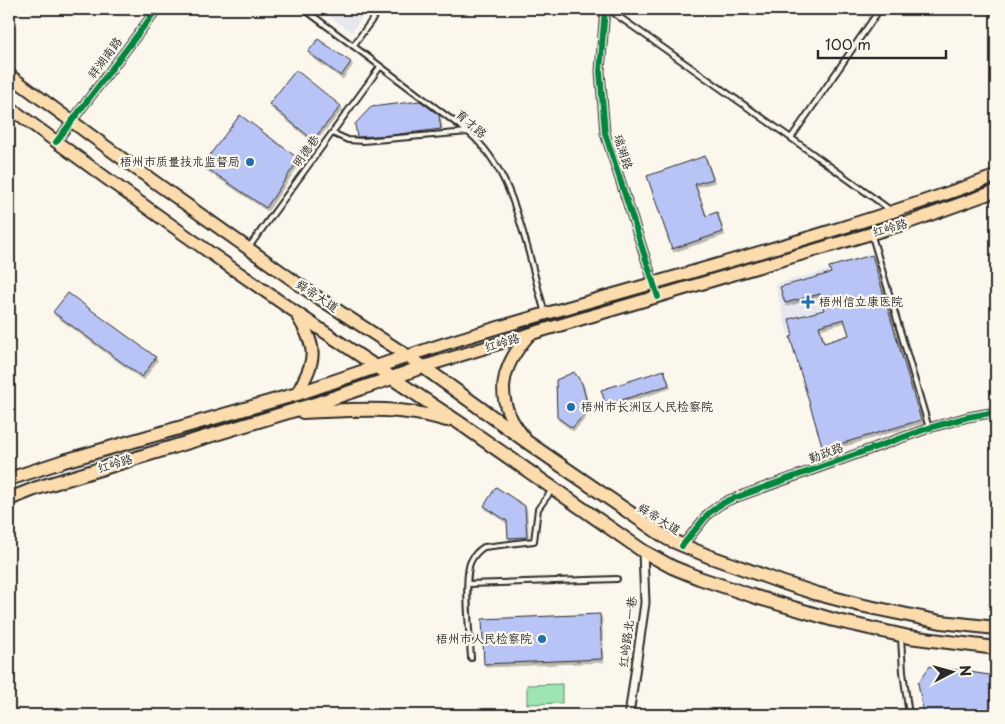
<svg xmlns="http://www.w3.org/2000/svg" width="1005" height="724" viewBox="0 0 1005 724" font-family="'Playpen Sans','LXGW WenKai TC',sans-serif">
<defs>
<filter id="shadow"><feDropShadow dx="1.5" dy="3" stdDeviation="0" flood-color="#0004"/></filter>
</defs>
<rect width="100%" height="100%" fill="#fbf7ec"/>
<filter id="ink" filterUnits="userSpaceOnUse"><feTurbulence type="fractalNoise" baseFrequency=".02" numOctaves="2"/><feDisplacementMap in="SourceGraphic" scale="10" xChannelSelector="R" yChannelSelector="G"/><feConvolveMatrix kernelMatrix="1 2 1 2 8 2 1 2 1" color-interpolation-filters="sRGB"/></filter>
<g filter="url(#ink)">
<!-- built -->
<path fill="#e7e8ef" d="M319,9H368L352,32Z
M828,270L841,321L788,335L775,284Z"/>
<!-- green -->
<path fill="#9de5b3" stroke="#64886f" d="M562,684V703L527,704V685Z"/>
<!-- building -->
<path fill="#b8c4f5" stroke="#2b2b2b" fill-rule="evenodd" filter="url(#shadow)" d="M318,39L351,62L341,76L308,52Z
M296,70L341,106L313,140L269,104Z
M420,101L439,115L441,129L392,135L357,137L355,124L371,107Z
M240,115L299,159L266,208L202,165Z
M705,156L713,179L695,184L706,216L717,212L723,232L672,249L647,176Z
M872,255L921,420L823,449L790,337L793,336L789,319L824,310L820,294L785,303L780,287L831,273L829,267ZM844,319L849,335L824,343L819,326Z
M68,293L156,357L142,377L53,312Z
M664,370L669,385L606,405L601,390Z
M574,372L582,383L586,399L584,415L572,428L557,417L556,380Z
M496,487L525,506L527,537L508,538L507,521L484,506Z
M600,614L602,659L484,664L482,619Z
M930,666L996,676V715H924L918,683Z"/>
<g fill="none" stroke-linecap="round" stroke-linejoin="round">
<!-- lane casing -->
<g stroke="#2b2b2b" stroke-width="8">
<path id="lane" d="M304,9L468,132C504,162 517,210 529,253C534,273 539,293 545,313
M608,9L791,138L889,209
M353,46L380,9
M332,133L348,140L363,141L468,132
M791,138L880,9
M872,236L929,428
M249,247L380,67
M468,584L617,579
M901,637L903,672L909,715
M471,658C470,638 463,576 471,561C474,555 479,550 484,547L534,541L538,509L552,490"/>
</g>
<!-- street casing -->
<g stroke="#2b2b2b" stroke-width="11">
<path id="street" d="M605,9L600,71L605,133L658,297
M991,9L996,13
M56,142L157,9
M682,546L708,514L718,506L729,500L929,428L968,417L996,412
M629,715L645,603L643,551"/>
</g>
<!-- primary casing -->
<g stroke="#2b2b2b" stroke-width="15">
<path id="primary" d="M9,75L135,168L311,293L408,356C489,328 572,307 654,283C769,250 884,217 996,176
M9,107C130,196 251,284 377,367
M422,367L530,334L907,223L996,191
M297,394C315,360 319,351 298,317
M524,437C493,401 499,368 530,334"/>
</g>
<!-- highway casing -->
<g stroke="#2b2b2b" stroke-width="16">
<path id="highway" d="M377,367L392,378L461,424L643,551L672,567L699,578L756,597L834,620L909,637L996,648
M303,412C353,410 398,405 447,420
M9,479L64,461L297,394L408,356L530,444L668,539L708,556L781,582L818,594L860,605L941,622L996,628
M9,499L37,488L67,479L318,403L392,378L422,367"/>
</g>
<!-- lane -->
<use href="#lane" stroke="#fbf7ec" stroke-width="4"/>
<!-- street -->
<use href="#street" stroke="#fbf7ec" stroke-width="7"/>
<!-- primary -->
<use href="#primary" stroke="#fcdcac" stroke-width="11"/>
<!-- highway -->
<use href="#highway" stroke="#fcdcac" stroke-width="12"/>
<!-- cycleway casing -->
<g stroke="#fbf7ec" stroke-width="9">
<path id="cycleway" d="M605,9L600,71L605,133L658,297
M56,142L157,9
M682,546L708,514L718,506L729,500L929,428L968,417L996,412"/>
</g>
<!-- cycleway -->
<use href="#cycleway" stroke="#00873e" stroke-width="6"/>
</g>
</g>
<!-- markers -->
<g fill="#1f6fb2" stroke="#fbf7ec" stroke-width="2">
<circle cx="250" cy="162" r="5"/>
<path d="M805.5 294.5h5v5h5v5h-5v5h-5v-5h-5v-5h5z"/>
<circle cx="571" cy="407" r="5"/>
<circle cx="542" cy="639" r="5"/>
</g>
<g text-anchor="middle" stroke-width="4.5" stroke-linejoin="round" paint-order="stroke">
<!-- street labels -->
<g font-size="12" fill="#2b2b2b" stroke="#fbf7ec">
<text transform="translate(105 58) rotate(-53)" y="4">祥湖南路</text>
<text transform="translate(471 124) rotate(41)" y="4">育才路</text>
<text transform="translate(306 151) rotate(-54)" y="4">明德巷</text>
<text transform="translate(623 152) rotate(72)" y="4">瑞湖路</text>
<text transform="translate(890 228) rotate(-16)" y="4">红岭路</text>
<text transform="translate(317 296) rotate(34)" y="4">舜帝大道</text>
<text transform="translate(502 343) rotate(-17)" y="4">红岭路</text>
<text transform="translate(826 453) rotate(-20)" y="4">勤政路</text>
<text transform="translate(115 464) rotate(-17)" y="4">红岭路</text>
<text transform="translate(659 519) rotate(32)" y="4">舜帝大道</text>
<text transform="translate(628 632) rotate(-83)" y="4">红岭路北一巷</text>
</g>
<!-- poi labels -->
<g font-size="12" fill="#2b2b2b" stroke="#fbf7ec" text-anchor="end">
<text x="240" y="166">梧州市质量技术监督局</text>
<text x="819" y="306" text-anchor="start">梧州信立康医院</text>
<text x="581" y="411" text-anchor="start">梧州市长洲区人民检察院</text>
<text x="532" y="643">梧州市人民检察院</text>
</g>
</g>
<!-- margin -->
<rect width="1005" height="724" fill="none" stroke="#fbf7ec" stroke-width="30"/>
<rect x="15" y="15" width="975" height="694" fill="none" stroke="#2b2b2b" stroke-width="2" filter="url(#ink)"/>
<!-- north arrow -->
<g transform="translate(952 672) rotate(84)" stroke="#fbf7ec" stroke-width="4" paint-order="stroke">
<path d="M0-4L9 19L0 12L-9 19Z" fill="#2b2b2b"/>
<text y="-8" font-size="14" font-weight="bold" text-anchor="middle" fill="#2b2b2b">N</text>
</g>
<!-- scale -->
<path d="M818 50v8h128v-8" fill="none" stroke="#2b2b2b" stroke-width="2.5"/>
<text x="825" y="50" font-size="15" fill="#2b2b2b" stroke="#fbf7ec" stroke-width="4" paint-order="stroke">100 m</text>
</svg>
